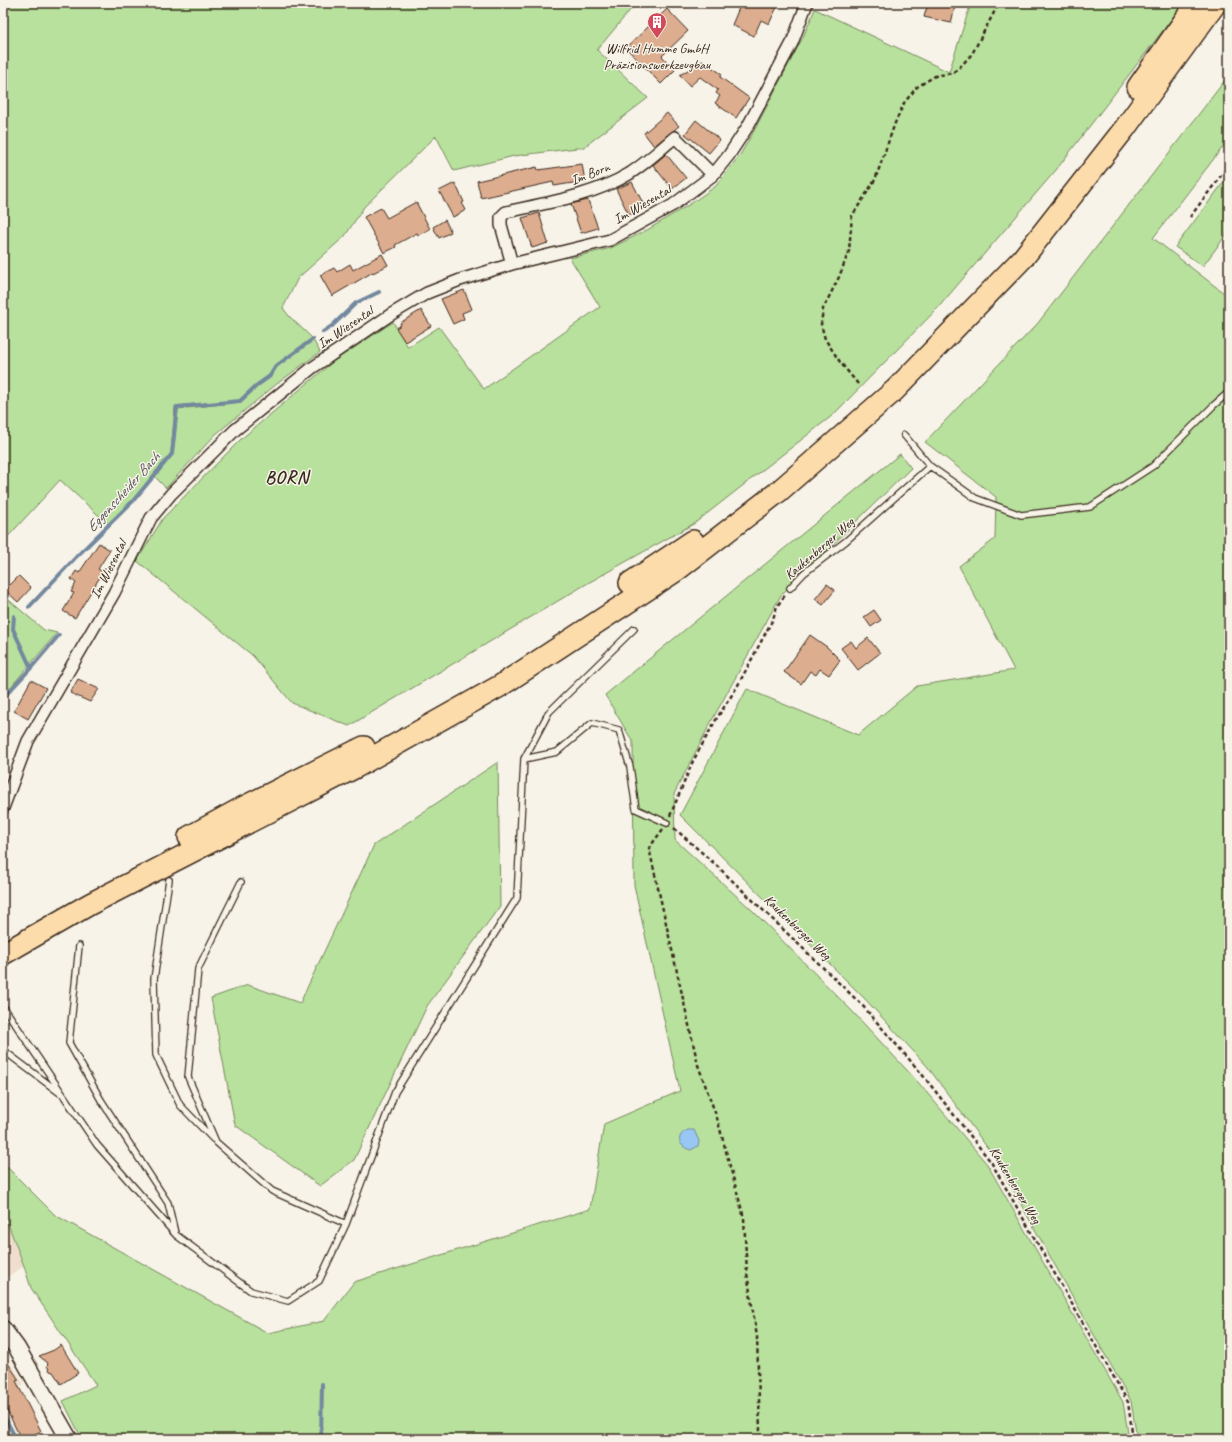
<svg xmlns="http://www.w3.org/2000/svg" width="1232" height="1442" viewBox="0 0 1232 1442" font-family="Caveat,sans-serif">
<rect width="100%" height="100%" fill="#f7f3e8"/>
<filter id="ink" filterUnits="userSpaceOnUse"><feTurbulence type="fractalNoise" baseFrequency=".025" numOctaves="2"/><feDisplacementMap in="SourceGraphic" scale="8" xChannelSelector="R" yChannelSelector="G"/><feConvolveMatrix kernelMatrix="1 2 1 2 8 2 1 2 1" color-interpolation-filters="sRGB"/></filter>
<g filter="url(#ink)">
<!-- built -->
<path fill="#efdecd" d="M3,1211L24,1266L3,1280Z
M3,1351L24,1384L3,1395Z"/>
<!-- green -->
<path fill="#b7e19d" stroke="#79865e" d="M3,3H636L597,50L648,98L584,147L514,156L454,171L436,136L364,207L345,236L298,278L283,308L289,316L312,338L275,366L269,375L240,400L175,406L171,453L132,501L108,524L60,480L3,542Z
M971,3H1184L1056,170L937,309L833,415L695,523L588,583L349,726L292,703L253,656L137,561L163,518L241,439L334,361L393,322L408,347L439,327L484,389L600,307L570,258L611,248L647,230L690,204L716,186L740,155L755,129L803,37L815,9L949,72Z
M1229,75V139L1153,238L1229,297V1439H1137L1131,1401L995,1158L927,1066L864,998L680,815L747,689L858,735L917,686L1014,670L959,566L995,539L996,497L925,442L1038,323Z
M1229,175V231L1203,266L1175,247Z
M313,340L320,352L278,383L216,434L166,488L155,477L173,454L178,409L241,402L270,376L277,367Z
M900,454L911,468L781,595L711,722L674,794L675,840L752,910L852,1011L917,1081L987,1164L1123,1402L1129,1439H82L63,1401L96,1385L31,1288L24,1266L3,1211V1163L55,1215L268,1333L324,1321L354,1282L590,1209L604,1124L680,1091L634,885L633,742L605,695Z
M3,595L44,630L57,633L3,696Z
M498,762L500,906L427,1006L354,1160L320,1186L235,1125L211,998L248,985L300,1003L374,845Z"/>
<!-- water -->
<path fill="#99c7f4" stroke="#73889e" d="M688,1130H694L699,1141L698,1146L691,1150C678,1147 675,1135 688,1130Z"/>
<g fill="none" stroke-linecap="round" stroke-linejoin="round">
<!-- stream -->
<path stroke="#73889e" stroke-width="4" d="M323,332L332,326L356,303L379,292
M29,607L77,556L133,501L172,454L177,407L240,401L256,386L270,376L276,366L313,339
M31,668L59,635
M3,698L31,668L13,629L14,616
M3,1414L16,1439
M321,1439L322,1384"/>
</g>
<!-- building -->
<path fill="#ddad8f" stroke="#3b2a1e" d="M741,3H745L753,7L755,3H768L777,7L769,24L761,20L754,36L732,25Z
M928,3H956L951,23L924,17Z
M667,9L688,31L662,56L675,70L661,84L626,48Z
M702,61L722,74L720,77L749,98L736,118L715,103L720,96L716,93L718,90L700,77L690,86L680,75Z
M667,113L679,126L654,146L644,133Z
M696,120L720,140L709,153L685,134Z
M666,154L686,178L672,189L653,165Z
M582,164L585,181L554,186L553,182L481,198L477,181L537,167L538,170Z
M632,182L645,207L629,215L616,189Z
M455,183L464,202L462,203L466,210L453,217L439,191Z
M588,200L598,228L581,233L571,204Z
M416,202L430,229L418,235L417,233L395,245L396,247L384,253L364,217L381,208L387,218Z
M539,213L548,243L532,248L522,218Z
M445,220L451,232L439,238L433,227Z
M382,254L388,265L373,273V272L332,296L320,275L334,268L337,272L350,264L353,270Z
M464,290L472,309L462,313L464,319L453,324L441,299Z
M421,310L431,326L405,342L396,328L401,325L400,323Z
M99,543L110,550L98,569L103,572L75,618L63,611L74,593L71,592L76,583L71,579L76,571L79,573Z
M19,576L31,588L18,602L5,590Z
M827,584L835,590L823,605L815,599Z
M874,610L881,620L871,627L864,617Z
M810,635L827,647L840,660L829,675L820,669L816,675L810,671L801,684L784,672Z
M868,638L880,653L858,670L841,648L851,641L856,648Z
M78,679L99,689L90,702L70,693Z
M31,680L46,688L28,719L14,711Z
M61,1345L78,1373L61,1384L53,1372L50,1371L47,1366L48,1363L39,1356L54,1350Z
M3,1356L19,1380L16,1381L41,1431L24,1439H21L3,1402Z"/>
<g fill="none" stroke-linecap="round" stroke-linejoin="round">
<!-- service casing -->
<g stroke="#3b2a1e" stroke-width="8">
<path id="service" d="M904,435L930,466L975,498L1021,515L1090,507L1153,466L1214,405L1229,392
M790,588L804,573L846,541L930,466
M524,759L557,752L592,723L619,730L630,767L636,809L667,823
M169,880L154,979L156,1055L180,1105L213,1139
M241,882L198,969L188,1077L216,1142L272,1191L346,1224
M79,946L69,1043L101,1100L168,1203L175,1233
M3,1006L97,1145L176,1235L251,1291L288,1301L319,1281L346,1224L395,1092L517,898L524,759L549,712L634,629
M3,1050L60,1093"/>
</g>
<!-- minor casing -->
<g stroke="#3b2a1e" stroke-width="14">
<path id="minor" d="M512,264L501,225V217L506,212C547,203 592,196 629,174C646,163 660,150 675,137L713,175
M3,808L28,741L114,593L151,518L171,494L235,430L312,368L390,315L427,293L460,280L512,264L610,240L673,205L713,175L729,155L748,126L792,43L807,3"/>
</g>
<!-- secondary casing -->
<g stroke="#3b2a1e" stroke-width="19">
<path id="secondary" d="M3,1329L17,1348L69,1439"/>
</g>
<!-- motorway casing -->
<g stroke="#3b2a1e" stroke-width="24">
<path id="motorway" d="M1138,87L1197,3
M630,583L693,541
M189,837L242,808L364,747
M3,954L90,904L356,767L500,686L677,570L778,492L895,390L1023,258L1125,128L1216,3"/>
</g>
<!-- path -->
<path stroke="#3b2a1e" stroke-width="2.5" stroke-dasharray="4 3" stroke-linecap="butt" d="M1190,217L1229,165
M858,384L840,362L825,339L821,324L823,309L839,277L849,251L852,216L875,180L895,123L904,103L917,87L935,76L952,73L959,68L972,54L999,3
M670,816L693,761L717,718L737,687L773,619L777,606L786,594
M674,828L716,865L862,1005L921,1073L991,1162L1128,1402L1133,1439
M663,829L649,848L698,1065L717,1118L744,1218L747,1273L757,1337L760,1431L762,1439"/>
<!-- service -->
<use href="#service" stroke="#f7f3e8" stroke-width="5.5"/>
<!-- minor -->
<use href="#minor" stroke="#f7f3e8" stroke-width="11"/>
<!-- secondary -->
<use href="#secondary" stroke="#f7f3e8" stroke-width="16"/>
<!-- motorway -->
<use href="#motorway" stroke="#fddcac" stroke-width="21"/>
</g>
</g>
<!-- icons -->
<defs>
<g id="building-pin" transform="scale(1)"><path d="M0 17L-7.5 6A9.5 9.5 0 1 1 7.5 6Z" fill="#d1495b" stroke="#f7f3e8"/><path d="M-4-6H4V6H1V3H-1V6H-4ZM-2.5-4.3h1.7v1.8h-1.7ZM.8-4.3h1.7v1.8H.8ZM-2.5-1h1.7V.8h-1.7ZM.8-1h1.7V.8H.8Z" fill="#fff"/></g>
</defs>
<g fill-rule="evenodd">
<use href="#building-pin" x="657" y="22"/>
</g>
<g text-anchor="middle" stroke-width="3" stroke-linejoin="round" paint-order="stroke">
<!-- poi labels -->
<g font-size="14" fill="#3b2a1e" stroke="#f7f3e8">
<text x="657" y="53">Wilfrid Humme GmbH<tspan x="657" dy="16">Präzisionswerkzeugbau</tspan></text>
</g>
<!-- street labels -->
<g font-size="14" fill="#3b2a1e" stroke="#f7f3e8">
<text transform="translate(590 173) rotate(-21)" y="5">Im Born</text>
<text transform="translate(642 204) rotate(-30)" y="5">Im Wiesental</text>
<text transform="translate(345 327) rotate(-34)" y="5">Im Wiesental</text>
<text transform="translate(819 548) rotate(-41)" y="5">Kaukenberger Weg</text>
<text transform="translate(108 569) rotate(-63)" y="5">Im Wiesental</text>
<text transform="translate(798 927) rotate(44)" y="5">Kaukenberger Weg</text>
<text transform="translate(1016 1185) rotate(59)" y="5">Kaukenberger Weg</text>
</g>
<!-- water labels -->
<g font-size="15" font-style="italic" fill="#525154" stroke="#f7f3e8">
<text transform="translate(123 492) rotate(-48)" y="5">Eggenscheider Bach</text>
</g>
<!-- district labels -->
<g font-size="18" font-weight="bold" letter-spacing="1" fill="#3b2a1e" stroke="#f7f3e8">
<text x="287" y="483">BORN</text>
</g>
</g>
<!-- margin -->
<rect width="1232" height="1442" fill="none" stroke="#f7f3e8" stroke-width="16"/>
<rect x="8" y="8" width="1216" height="1426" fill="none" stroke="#3b2a1e" stroke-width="1.5" filter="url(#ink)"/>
</svg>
